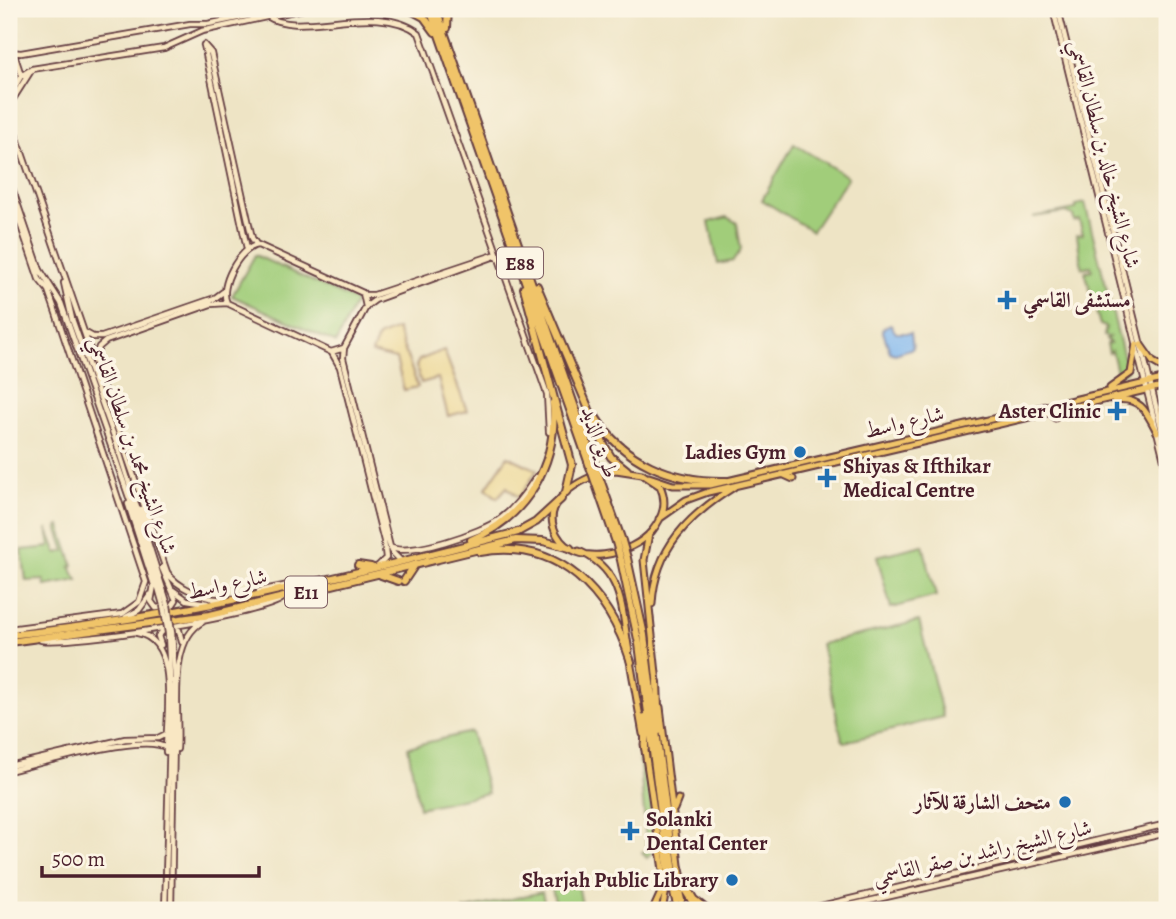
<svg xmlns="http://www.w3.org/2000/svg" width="1176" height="919" viewBox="0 0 1176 919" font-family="Alegreya,Amiri,serif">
<rect width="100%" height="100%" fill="#fcf5e5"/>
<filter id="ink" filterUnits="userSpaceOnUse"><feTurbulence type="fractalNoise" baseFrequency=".0143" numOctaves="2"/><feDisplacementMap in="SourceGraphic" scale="14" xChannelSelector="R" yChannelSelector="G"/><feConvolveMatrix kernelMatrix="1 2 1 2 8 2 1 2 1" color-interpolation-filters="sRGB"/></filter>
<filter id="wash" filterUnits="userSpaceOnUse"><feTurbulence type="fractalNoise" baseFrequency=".00686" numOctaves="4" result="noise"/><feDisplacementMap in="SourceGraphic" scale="28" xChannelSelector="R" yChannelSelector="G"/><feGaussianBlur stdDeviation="1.57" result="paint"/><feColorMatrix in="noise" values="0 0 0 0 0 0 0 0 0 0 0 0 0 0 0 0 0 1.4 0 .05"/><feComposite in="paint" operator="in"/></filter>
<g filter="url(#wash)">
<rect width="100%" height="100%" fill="#eee4c5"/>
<!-- green -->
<path fill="#a1cd7a" stroke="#767652" stroke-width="2" d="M794,144L848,177L812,231L762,200Z
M1085,203L1127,370L1114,381L1104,384L1118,376L1112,351L1109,353L1107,344L1110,343L1106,339L1109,337L1104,336L1106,327L1100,325L1085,272L1092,270L1091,266L1082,268L1077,235L1083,234L1079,220L1074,221L1073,215L1065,212L1033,217L1076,209V205Z
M727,217L737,223L741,250L733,261L718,264L709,222Z
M255,255L356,301L336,343L232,296Z
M60,526L73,565L70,567L78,580L45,586L44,580L26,581L22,550L50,547L47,528L57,553L65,551L57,527Z
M923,545L936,596L891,608L877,556Z
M919,621L943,717L845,742L842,740L821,644Z
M471,732L488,793L419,808L408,747Z
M638,740L650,793L654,850L647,858L642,853L647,851Z
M578,884L583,910H557L552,889Z
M542,892L546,910H463Z"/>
<!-- sand -->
<path fill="#eeda9e" stroke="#9c7c64" stroke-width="2" d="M397,329L418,387L404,390L396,359L372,353L378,337Z
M444,350L467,411L448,416L438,378L421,383L416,366L419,360Z
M508,456L537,470L519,498L507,487L497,498L486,488Z"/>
<!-- water -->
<path fill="#80b7ef" stroke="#656b8d" stroke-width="2" d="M890,324L896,333H911L913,348L895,354L890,352L882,329Z"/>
</g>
<g filter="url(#ink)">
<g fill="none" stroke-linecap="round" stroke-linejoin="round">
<!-- secondary casing -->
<g stroke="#633d42" stroke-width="8">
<path id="secondary" d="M1053,9L1167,472
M1058,9L1167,451
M267,16C300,39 376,0 419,33L547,394L549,432
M204,45L211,53L252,238L256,244
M204,45L247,249
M9,52L21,53L190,24H208L280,9
M14,54L21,75
M32,69L11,102V121L167,572C175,586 206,601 223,599
M9,96L21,76L32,69L164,48L202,31L303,9
M9,179L40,270L61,303L148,552L163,605
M9,191L39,279L48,290L55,310L146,582L139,602L122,614L9,629
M258,245L363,293L366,307L344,348L331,352L227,303C218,287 240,247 258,245Z
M64,283L72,319L116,442L168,605
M366,295H374L497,254
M367,306L375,300L498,255
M84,332L93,337H102L215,298L223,292
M344,348L343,358L391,551L401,561
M332,353L340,367L384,541L386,558L377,567
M94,361L99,347L106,341L211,304L227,303
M128,504L154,585L151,601L156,608L172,606L176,600L162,568
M141,509L151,536
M390,547C407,558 483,532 500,519C515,508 526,493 536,477
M173,590L187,600L207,603
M259,591L308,581
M126,617L139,610L150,595
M137,633C181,640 166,719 166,752
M41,640C72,645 260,616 283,598
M161,645L158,636L164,630H179L182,642
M177,749C180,712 166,640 204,621
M9,766L125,739L158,738L166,734
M9,771C37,764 146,732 166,748
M165,910L171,700L168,633
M171,910L175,678L172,633
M804,910L1167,824
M829,910L1167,833"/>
</g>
<!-- primary casing -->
<g stroke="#633d42" stroke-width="9">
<path id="primary" d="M1141,345L1153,362L1167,370
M1110,388L1131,373L1136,344
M1114,400C1140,396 1147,412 1157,432
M1055,418L1064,408
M1162,427V406L1167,396
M616,470L642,474L660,486C668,503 663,517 652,531C632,555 576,569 557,535C536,499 589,473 616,470Z
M782,474L793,479
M649,477L673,485H710L1167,378
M659,519L686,500L708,492L1167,385
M649,534L644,560L657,683
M579,551C624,571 621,608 629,651
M652,604C655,548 689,515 734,487
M630,661L643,734
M660,707L679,865L685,891L697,910
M644,744L666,890L662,910
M674,809L678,799
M687,887L694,899L708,910
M653,910L663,888
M663,910L676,906L697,910"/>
</g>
<!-- highway casing -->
<g stroke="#633d42" stroke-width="10">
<path id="highway" d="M409,9L424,17L435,32
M430,9L589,464
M436,9L594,462
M447,28L448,9
M537,286L604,445L611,457L627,470
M524,288L572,465L566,492
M594,415C623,462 672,482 726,481
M601,482L622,541
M596,484L616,542
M471,540C527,517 558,463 553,403
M480,552C560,538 609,593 631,662
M627,558L644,635L673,866L681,900
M621,560L639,644L668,867L676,901
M358,565L371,567
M381,575L398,581
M404,581L414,566
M9,635C182,617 349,576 518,532L536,522L561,499
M9,642L210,615L516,540L543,541L570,548
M657,682L659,731
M645,717V748"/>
</g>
<!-- secondary -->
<use href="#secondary" stroke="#f9e7c3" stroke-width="4.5"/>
<!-- primary -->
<use href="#primary" stroke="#f0c469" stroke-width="5"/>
<!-- highway -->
<use href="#highway" stroke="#f0c469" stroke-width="6"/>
<!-- secondary-bridge casing -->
<g stroke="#633d42" stroke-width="8" stroke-linecap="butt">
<path id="secondary-bridge" d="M163,605L168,633
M168,605L172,633"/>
</g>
<!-- highway-bridge casing -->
<g stroke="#633d42" stroke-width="10" stroke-linecap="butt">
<path id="highway-bridge" d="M594,462L601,482
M589,464L596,484
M622,541L627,558
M616,542L621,560"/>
</g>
<!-- secondary-bridge -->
<use href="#secondary-bridge" stroke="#f9e7c3" stroke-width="4.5"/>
<!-- highway-bridge -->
<use href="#highway-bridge" stroke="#f0c469" stroke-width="6"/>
</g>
</g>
<!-- markers -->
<g fill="#1f6fb2" stroke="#fcf5e5" stroke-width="2.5">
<path d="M1003.5 289.5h7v7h7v7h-7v7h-7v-7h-7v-7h7z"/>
<path d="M1113.5 400.5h7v7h7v7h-7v7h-7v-7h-7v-7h7z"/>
<circle cx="800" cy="452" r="7"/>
<path d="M823.5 467.5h7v7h7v7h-7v7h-7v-7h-7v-7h7z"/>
<circle cx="1065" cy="802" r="7"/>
<path d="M626.5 820.5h7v7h7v7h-7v7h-7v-7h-7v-7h7z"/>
<circle cx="732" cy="880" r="7"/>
</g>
<g text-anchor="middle" stroke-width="7" stroke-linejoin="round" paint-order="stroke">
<!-- shield labels -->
<g fill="#fcf5e5" stroke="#7f5f63" stroke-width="2">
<rect x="497" y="247.5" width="46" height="31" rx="5"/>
<rect x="285" y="576.5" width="42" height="31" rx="5"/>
</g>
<g font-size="19" font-weight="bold" fill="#4a1f2b">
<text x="520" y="270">E88</text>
<text x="306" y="599">E11</text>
</g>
<!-- street labels -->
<g font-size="21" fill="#4a1f2b" stroke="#fcf5e5">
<text transform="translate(1105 154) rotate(76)" y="7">شارع الشيخ خالد بن سلطان القاسمي</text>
<text transform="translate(904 422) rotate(-13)" y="7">شارع واسط</text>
<text transform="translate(600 442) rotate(71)" y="7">طريق الذيد</text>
<text transform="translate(133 445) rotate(71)" y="7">شارع الشيخ محمد بن سلطان القاسمي</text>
<text transform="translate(227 584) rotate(-12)" y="7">شارع واسط</text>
<text transform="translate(982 852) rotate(-13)" y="7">شارع الشيخ راشد بن صقر القاسمي</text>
</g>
<!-- poi labels -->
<g font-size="21" font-weight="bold" fill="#4a1f2b" stroke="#fcf5e5" text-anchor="end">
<text x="1023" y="307" text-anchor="start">مستشفى القاسمي</text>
<text x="1101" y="418">Aster Clinic</text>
<text x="786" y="459">Ladies Gym</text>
<text x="843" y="473" text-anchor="start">Shiyas &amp; Ifthikar<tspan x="843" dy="24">Medical Centre</tspan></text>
<text x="1051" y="809">متحف الشارقة للآثار</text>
<text x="646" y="826" text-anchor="start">Solanki<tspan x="646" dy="24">Dental Center</tspan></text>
<text x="718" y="887">Sharjah Public Library</text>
</g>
</g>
<!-- margin -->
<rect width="1176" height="919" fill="none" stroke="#fcf5e5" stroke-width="35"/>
<!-- scale -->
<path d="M42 866v10h217v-10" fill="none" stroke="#4a1f2b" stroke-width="3.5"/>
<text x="52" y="866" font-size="21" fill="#4a1f2b" stroke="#fcf5e5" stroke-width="5" paint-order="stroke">500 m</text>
</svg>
